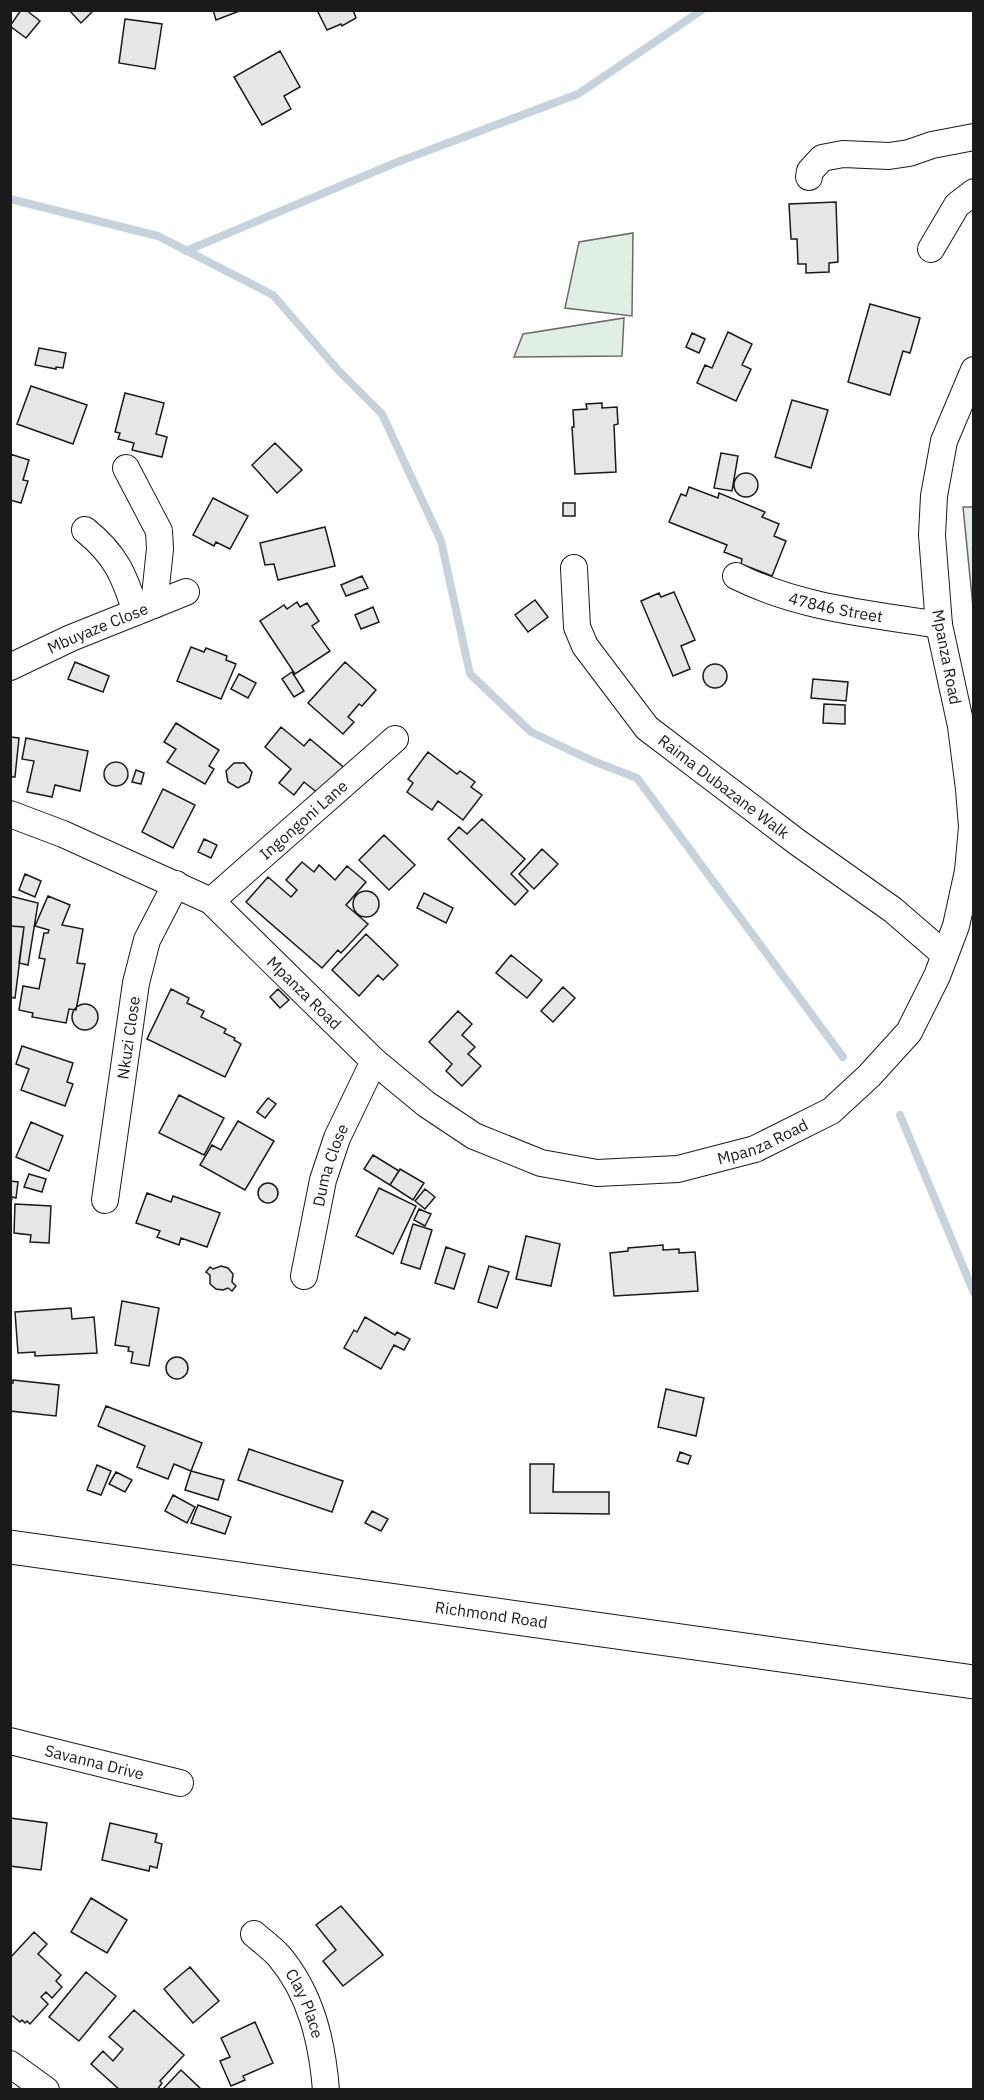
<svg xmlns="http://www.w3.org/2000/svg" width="984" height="2100" viewBox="0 0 984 2100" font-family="'IBM Plex Sans',sans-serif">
<rect width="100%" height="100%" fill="#fff"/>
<!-- green -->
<path fill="#e0efe3" stroke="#6a6a6a" stroke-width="1.5" d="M633,233L632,316L565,308L579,242Z
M624,318L622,356L514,357L523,334Z
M963,507H973V607Z"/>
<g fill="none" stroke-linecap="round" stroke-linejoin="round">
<!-- stream -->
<path stroke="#c6d2dc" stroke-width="8" d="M10,199L158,236L273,295L338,370L382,414L441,541L470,674L531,732L593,761L637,778L843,1057
M186,251L395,163L578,94L702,10
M900,1115L974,1293"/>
</g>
<!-- building -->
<path fill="#e6e6e6" stroke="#1a1a1a" stroke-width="1.5" d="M21,10H26L40,21L26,38L10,26Z
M69,10H94L81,23Z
M213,10H242L216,20Z
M317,10H353L356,18L342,26L341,24L327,30Z
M125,19L162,24L155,69L119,63Z
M280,51L300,87L284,96L291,109L262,125L234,77Z
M836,202L838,262L829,263V272L806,273V264H798L797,239H791L789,204Z
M870,304L920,318L910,353L903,351L890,395L848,382Z
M728,332L752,344L742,365L751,369L736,401L697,383L705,365L712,368Z
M692,333L705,339L699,353L686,347Z
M39,348L66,353L63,368L56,367V369L35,365Z
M31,386L87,405L73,444L17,424Z
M125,393L164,403L156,434L167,437L162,457L132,450L134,443L118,439L120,433L115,432Z
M792,400L828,410L811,468L775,457Z
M602,403V408L617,407L618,424L614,425L616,472L575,474L572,427H574L573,410L587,409L586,404Z
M275,443L302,470L277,493L252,465Z
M721,453L738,456L732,491L714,488Z
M10,454L29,460L23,480L28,481L21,503L10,500Z
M734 485a12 12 0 1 1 24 0a12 12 0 1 1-24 0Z
M689,487L718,498L719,493L765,512L762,517L779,524L774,536L786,541L772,576L741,564L742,559L724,552L727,545L669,522L681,494L686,496Z
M213,498L248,516L230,549L216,542L214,546L193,535Z
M563,503H575V516H563Z
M325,527L335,566L278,580L274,564L265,565L260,543Z
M362,576L368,588L346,596L341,585Z
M674,592L695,640L681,646L690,669L673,676L641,601L659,593L661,597Z
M535,600L548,617L528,632L515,615Z
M297,602L300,607L307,603L319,621L312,626L330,651L295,674L260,621L284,605L287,609Z
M373,607L379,622L361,629L355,615Z
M191,647L204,652L206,648L227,656L226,660L236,664L221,699L177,681Z
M75,662L109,676L103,692L68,679Z
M345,662L376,690L362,706L359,704L348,717L354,722L343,734L308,703Z
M703 676a12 12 0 1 1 24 0a12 12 0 1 1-24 0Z
M292,672L304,691L294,697L282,679Z
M239,674L256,683L248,698L231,689Z
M813,679L848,682L846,701L811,698Z
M824,704L845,705V724L823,723Z
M176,723L219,750L209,766L214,769L205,784L167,762L176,749L164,742Z
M281,727L304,746L310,739L347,770L324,798L304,782L294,795L279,783L291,769L265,747Z
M10,737L19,738L15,777H10Z
M26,738L88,751L80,791L55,785L52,797L27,792L34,761L22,759Z
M428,752L457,774L460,771L475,782L471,787L482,795L463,820L438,801L432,810L407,792L413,783L408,779Z
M104 774a12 12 0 1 1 24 0a12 12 0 1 1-24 0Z
M234,763H244L252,772L249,782L238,788L228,782L226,771Z
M136,770L144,773L141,784L132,782Z
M163,789L195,805L173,848L142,832Z
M482,819L525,859L511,874L528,891L515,905L448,839L459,827L467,834Z
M384,835L415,865L389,890L359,860Z
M204,839L217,845L211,858L198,852Z
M542,849L558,864L534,889L519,874Z
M302,862L314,872L319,865L335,880L347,866L366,882L346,905L368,924L341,953L338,950L322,968L246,902L268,877L291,897L297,890L286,880Z
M25,874L41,881L35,897L19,890Z
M353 904a13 13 0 1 1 26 0a13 13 0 1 1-26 0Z
M424,893L453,908L446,923L417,908Z
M10,896L38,903L28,965L19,963L24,927L10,926Z
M48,896L70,905L62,925L83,929L77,963L85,964L76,1010L69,1009L66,1023L32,1017L33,1013L19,1010L23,986L39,989L45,959L39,958L44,933H48L49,930L35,926Z
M10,926L24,927L15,998L10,997Z
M366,934L398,965L383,980L378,975L359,996L332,970Z
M511,955L542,980L527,998L496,973Z
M563,987L575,998L553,1022L541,1011Z
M171,989L189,998L187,1003L204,1011L201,1017L226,1029L224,1033L235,1038L234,1040L241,1044L225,1077L147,1039Z
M278,989L289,1000L280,1008L270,997Z
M72 1017a13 13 0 1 1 26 0a13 13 0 1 1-26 0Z
M458,1011L472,1024L462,1035L475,1047L468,1054L481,1066L462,1086L446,1071L452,1064L429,1042Z
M22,1046L73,1063L67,1082L73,1084L65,1106L21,1090L29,1069L16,1064Z
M179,1095L224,1118L204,1155L159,1133Z
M268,1098L276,1104L265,1118L257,1112Z
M238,1121L274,1141L245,1190L200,1165L212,1145L221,1150Z
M31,1122L63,1136L49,1171L16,1157Z
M373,1155L399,1171L390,1185L364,1169Z
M400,1169L424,1183L413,1200L390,1185Z
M29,1174L46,1179L42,1192L24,1187Z
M10,1181L18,1182L16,1198L12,1197L10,1210Z
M258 1193a10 10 0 1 1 20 0a10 10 0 1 1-20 0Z
M379,1188L416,1206L393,1254L356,1236Z
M425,1189L435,1197L425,1209L415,1201Z
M147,1193L171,1202L173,1196L220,1213L207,1247L181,1238L179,1245L157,1237L160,1231L136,1223Z
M15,1204L51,1206L49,1243L30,1242L31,1235L14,1233Z
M419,1209L431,1214L425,1226L414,1220Z
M413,1224L432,1230L420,1269L401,1263Z
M526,1236L560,1244L551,1286L516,1279Z
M663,1245V1250L679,1249V1253L695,1252L698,1291L614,1296L610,1253L628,1251V1248Z
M446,1247L465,1254L454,1289L435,1283Z
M221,1266L228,1268L233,1274L232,1282L236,1286L232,1291L228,1288L223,1290L216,1289L210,1284V1275L206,1272L210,1267L213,1269Z
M489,1266L509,1272L497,1308L478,1302Z
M122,1301L159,1308L149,1366L131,1363L133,1352L128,1351L129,1347L115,1345Z
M71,1308L72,1319L94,1317L97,1353L35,1356V1352L18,1353L15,1312Z
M365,1317L395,1335L397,1332L410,1339L404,1350L394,1345L381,1369L344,1348L354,1330L357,1332Z
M166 1368a11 11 0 1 1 22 0a11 11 0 1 1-22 0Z
M13,1380L59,1385L56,1416L10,1411V1383H13Z
M666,1389L704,1398L696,1436L658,1427Z
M106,1406L202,1443L191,1471L174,1464L168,1479L137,1467L145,1446L98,1426Z
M249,1449L343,1481L332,1512L238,1480Z
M680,1452L691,1456L688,1464L677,1461Z
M530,1464H554L553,1492H609V1514L530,1513Z
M97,1465L111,1471L101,1495L87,1490Z
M191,1471L224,1480L218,1500L185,1490Z
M116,1472L132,1480L125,1492L109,1484Z
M173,1495L195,1507L187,1523L165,1511Z
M198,1505L231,1517L225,1534L191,1523Z
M372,1511L388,1519L381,1531L365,1523Z
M10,1818L47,1823L41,1870L10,1866Z
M110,1823L157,1834L155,1842L162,1844L157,1868L150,1866L149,1871L102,1860Z
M91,1898L127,1920L107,1953L71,1932Z
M341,1906L383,1955L343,1986L323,1961L336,1950L316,1925Z
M34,1932L47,1944L38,1954L61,1975L56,1981L62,1987L52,1998L46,1992L41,1997L48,2004L30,2024L27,2021L25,2023L22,2020L20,2022L10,2014V1958Z
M190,1967L219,2001L193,2023L164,1989Z
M86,1972L116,1996L79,2041L49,2017Z
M134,2010L184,2055L160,2081L162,2083L157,2090H120L91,2064L103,2051L113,2061L123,2049L109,2037Z
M255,2022L273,2063L243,2076L245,2080L231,2086L220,2061L230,2057L221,2038Z
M181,2070L202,2090H162Z"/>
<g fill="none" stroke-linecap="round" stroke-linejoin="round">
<!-- minor casing -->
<g stroke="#1a1a1a" stroke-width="28">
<g id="minor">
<path d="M809,177L810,171L822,158L843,154L889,156L909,153L932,145L974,137"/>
<path d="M931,249L957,205L974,192"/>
<path d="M126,468L159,531L160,549L154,605"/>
<path d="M85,530C116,555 124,575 136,612"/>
<path id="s1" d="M574,568L577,627L585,646L647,728L797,842L893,910L945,955"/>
<path id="s2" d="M736,576C799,608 871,614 939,625"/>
<path id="s3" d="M10,667L71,638L186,592"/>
<path id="s4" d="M10,814L63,834L211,901L374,1061L426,1104L474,1136L541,1163L597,1173L678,1169L755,1149L831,1111L869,1076L909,1032L937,976L956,926L968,871L972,827L969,789L961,726L939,625L932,535L934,496L944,441L974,370"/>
<path id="s5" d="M211,901L395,739"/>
<path id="s6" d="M105,1200L136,983L147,940L176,884"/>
<path id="s7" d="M304,1276L323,1180L337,1138L374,1061"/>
<path id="s8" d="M10,1741L180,1783"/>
<path id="s9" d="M254,1934C262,1941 272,1948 279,1956C311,1994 322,2041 326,2090"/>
<path d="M10,2064L46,2090"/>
</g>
</g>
<!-- trunk casing -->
<g stroke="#1a1a1a" stroke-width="35">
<g id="trunk">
<path id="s10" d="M10,1547L974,1682"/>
</g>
</g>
<!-- minor -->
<use href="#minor" stroke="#fff" stroke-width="26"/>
<!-- trunk -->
<use href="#trunk" stroke="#fff" stroke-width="33"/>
</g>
<g text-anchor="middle" stroke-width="4.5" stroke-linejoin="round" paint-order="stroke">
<!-- street labels -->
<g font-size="16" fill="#1a1a1a" stroke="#fff">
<text dy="6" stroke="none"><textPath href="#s2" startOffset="105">47846 Street</textPath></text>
<text dy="6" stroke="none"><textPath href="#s3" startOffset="96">Mbuyaze Close</textPath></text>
<text transform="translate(947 657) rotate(79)" y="6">Mpanza Road</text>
<text dy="6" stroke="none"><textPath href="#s1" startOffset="279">Raima Dubazane Walk</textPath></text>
<text dy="6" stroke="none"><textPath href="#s5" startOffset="123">Ingongoni Lane</textPath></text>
<text dy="6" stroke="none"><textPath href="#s4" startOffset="350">Mpanza Road</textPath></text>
<text dy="6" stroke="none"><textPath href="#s6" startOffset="164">Nkuzi Close</textPath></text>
<text dy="6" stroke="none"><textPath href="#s4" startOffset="872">Mpanza Road</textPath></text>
<text dy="6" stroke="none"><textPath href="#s7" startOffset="114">Duma Close</textPath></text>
<text dy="6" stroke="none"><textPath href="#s10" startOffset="486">Richmond Road</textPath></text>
<text dy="6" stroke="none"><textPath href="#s8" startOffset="87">Savanna Drive</textPath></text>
<text dy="6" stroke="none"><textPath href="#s9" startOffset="88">Clay Place</textPath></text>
</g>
</g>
<!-- border -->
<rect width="984" height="2100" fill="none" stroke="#1a1a1a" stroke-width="24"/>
</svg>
